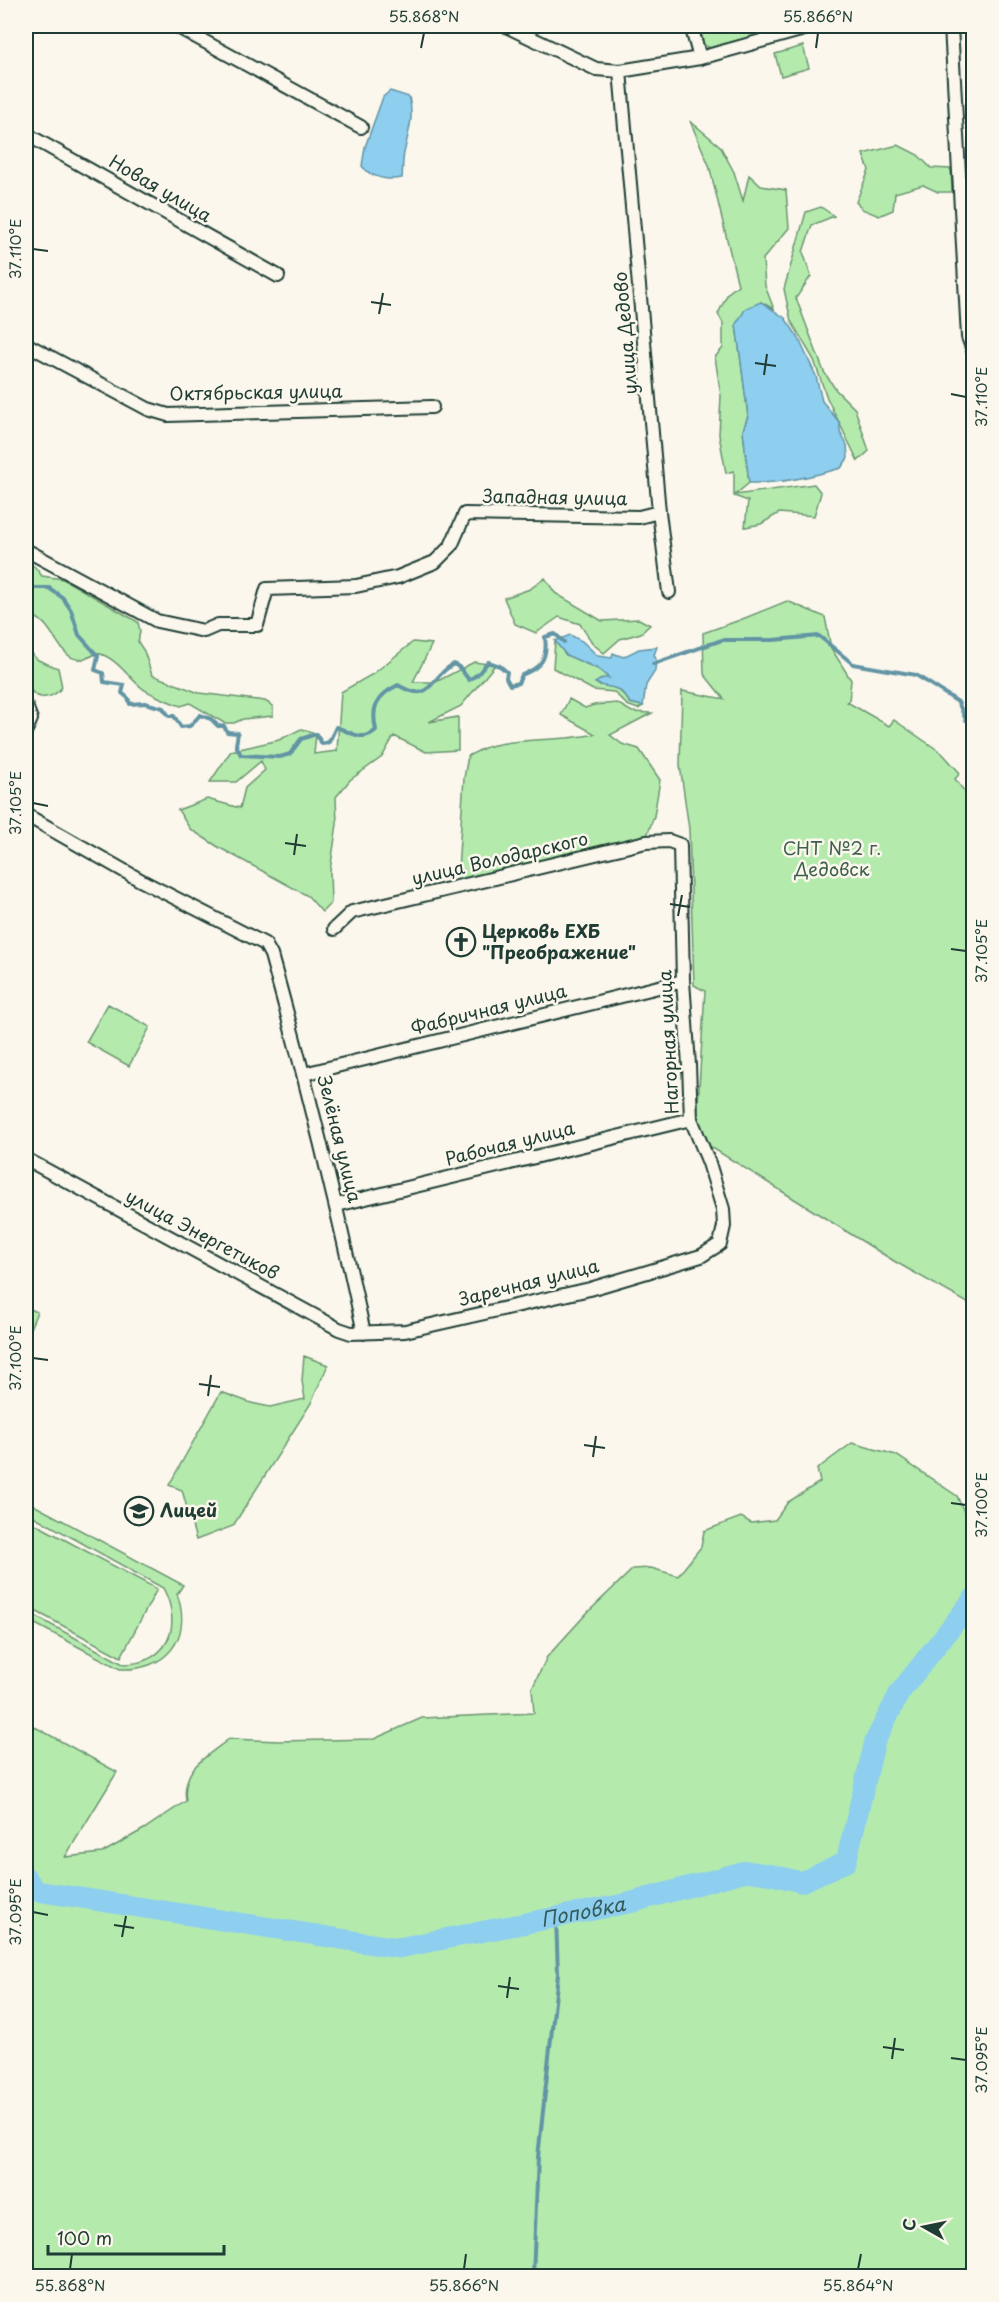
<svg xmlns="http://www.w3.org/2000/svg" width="999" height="2302" viewBox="0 0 999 2302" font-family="'Playpen Sans',sans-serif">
<rect width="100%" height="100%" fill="#fbf7ec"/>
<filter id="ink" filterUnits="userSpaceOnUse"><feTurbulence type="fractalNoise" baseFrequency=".0167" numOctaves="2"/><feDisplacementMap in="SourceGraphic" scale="12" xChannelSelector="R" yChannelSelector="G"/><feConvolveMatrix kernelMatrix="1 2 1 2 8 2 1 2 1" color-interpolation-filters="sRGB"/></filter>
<g filter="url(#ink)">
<!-- green -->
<path fill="#b4ebad" stroke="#6a9470" stroke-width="1.5" d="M699,26H717L721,32L739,26H763L764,36L712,49L704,45Z
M803,46L809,68L781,76L775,54Z
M690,121L720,146L734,172L743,201L749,175L761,186L786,190L789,228L763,259L765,286L774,309L761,302L736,324L748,416L743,430L749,483L735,495L814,484L821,493L814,516L779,513L761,524L745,527L748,501L734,496V471L726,473L719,435L721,396L715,357L723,348V323L718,314L728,293L738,285L709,165Z
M898,145L918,155L931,168L951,169L952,192H938L923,185L895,193L893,210L879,216L862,209L856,202L869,170L863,154Z
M821,207L834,216L812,225L803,252L811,276L796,298L824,372L836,390L855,409L869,451L858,461L827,398L814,360L791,321L784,289L806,212Z
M26,561L35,567L42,576L63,579L138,622L140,631L138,642L144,651L152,675L199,693L265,701L273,706V716L243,719L234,723H224L190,703L181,706C174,704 146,692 142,688C127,676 116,657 97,653C60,676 60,629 35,617L26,621Z
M545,578L555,593L602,621L639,619L650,625L641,633L620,639L604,653L593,644L580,624L559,617L536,633L515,624L504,598L530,589Z
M787,601L825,617L831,648L851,680L849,701L847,702L889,726L894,720L942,753L960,773L955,779L974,804L973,1306L894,1261L706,1144L697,1120L705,991L694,985L689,829L680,765L682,691L724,699L704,674L703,633L740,620Z
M555,641L566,655L598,669L610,679L599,685C615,686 622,690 630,703L643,706L638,709L627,705L614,692L593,690L553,668Z
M413,642L432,644L413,682H436L474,662L495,665L461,706L429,722L458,717V750L426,752L394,736L382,757L350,780L336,797L337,824L330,871L331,903L322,912L308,896L220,848L190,829L178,810L207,799L240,808L245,788L265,770L261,761L236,782H210L231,751L279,740L301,729L316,734L314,754L337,751L341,692L373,674Z
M26,649L38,660L58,668L62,687C57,694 51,698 41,697C22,693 25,664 26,649Z
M569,699L585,708L594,705L617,703L632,712L652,713L610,735L622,744L639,749L660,780L654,816L644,844L457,885L464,778L468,756C475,753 482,748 490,746C524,737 560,742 595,734L561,715Z
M108,1004L150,1027L129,1066L86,1042Z
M26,1307L37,1312L26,1338Z
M304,1356L328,1365L311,1403L233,1526L196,1540L182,1490L169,1485L221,1392L251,1403L270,1407L305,1399L302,1381Z
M852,1443L896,1455L957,1496L965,1514L973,1509V2276H26V1722L117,1772L65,1857L102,1853L144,1829L186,1801C181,1768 206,1757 229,1739L279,1741L374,1739L422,1718L534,1713L532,1689L547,1657L587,1613L633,1569L651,1568L678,1576L701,1547L704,1531L741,1517L751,1523L775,1520L788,1502L820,1482L817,1469Z
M26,1501L183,1585L177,1594C193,1639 166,1671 120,1669L26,1619V1611L123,1664C169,1664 183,1625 163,1588L26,1512Z
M26,1519L157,1589L121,1657L26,1606Z"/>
<!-- water -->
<path fill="#8eceef" stroke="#6294a4" stroke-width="1.5" d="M390,91L409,97C414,118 409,129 405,149C402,158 403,169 402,178C388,181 371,178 362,166L365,147L383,97Z
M761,302L785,318L798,337L816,376L822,401L840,423V432L847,445L848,458L841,468C811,477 781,484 749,483L743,430L748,416L736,324L746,308Z
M570,635L582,641L598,656L612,658L613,653L623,657L639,649L657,647L654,655L656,659L655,671L646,685L643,706L630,703C617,682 613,691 595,683L603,678H609L598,669L566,655L555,641Z"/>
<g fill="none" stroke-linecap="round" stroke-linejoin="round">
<!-- stream -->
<path stroke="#6294a4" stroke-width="4" d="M26,588H49L63,598L71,610L79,635L98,656L95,670L103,673L104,682L124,685L122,693L128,698L130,704L145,703L163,708L169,716H174L181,727L190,726L200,715L211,719L218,726H224L227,732L238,733L236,745L241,755L280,757L290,754L301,739L316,734L322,744L329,742L336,727C351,732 362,743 376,730C371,707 376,696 398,685C433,706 429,676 454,664L460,668L469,680L478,674L488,662L500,666L507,672L506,678L510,685L518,683L522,675C541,667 548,659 545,637L555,634L564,642
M653,664L722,640H773L819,636L853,664L916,675L958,702L966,720L974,719
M26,1891H36
M533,2276L538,2157L558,1974L556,1917"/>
<!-- river -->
<path stroke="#8eceef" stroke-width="21" id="s1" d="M26,1877L36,1891L398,1948L629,1903L746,1871L773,1875L801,1882L846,1862L875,1741L900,1692L974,1598"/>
<!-- minor casing -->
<g stroke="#1f3d34" stroke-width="16">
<path id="minor" d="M176,26L361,127
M506,26L596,69L620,71L700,58L815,26
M691,26L700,58
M951,26L968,337L974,353
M620,71L659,512L669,592
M26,134L278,276
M26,344L148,409L168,415L432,407
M26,550L157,621L204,631L218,625H257L267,589L356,586L398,577L435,562L451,546L465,514L639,517L659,512
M26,706L31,719L26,730
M26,815L142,881L265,944L271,955C306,1080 337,1206 364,1333
M304,1074L683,981
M26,1159L339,1329L351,1333L405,1331L590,1289L701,1256L720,1244L724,1226L723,1209L709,1163L691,1119L689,1065L683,981L680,845L669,841L646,842L352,912L334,929
M337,1205L691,1119"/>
</g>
<!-- minor -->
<use href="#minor" stroke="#fbf7ec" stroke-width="12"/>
</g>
</g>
<!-- ticks -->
<path fill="none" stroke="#1f3d34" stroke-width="2" d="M421,48L424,33M816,48L818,33M33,249L48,251M371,302L391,305M379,314L383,293M755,363L776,366M764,375L767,354M951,394L966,397M33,803L48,806M285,843L306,846M294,855L297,834M670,904L690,907M678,916L682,895M951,949L966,951M33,1358L48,1360M199,1384L220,1387M208,1396L211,1375M584,1445L605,1448M593,1457L596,1436M951,1503L966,1505M33,1912L48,1915M114,1925L134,1928M122,1937L126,1916M498,1986L519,1989M507,1998L510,1977M883,2047L904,2050M951,2058L966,2060M892,2059L895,2038M70,2269L72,2254M464,2269L466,2254M858,2269L861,2254"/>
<!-- icons -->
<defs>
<g id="church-ring" transform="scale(1.5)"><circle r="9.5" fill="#fbf7ec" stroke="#1f3d34" stroke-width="1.5"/><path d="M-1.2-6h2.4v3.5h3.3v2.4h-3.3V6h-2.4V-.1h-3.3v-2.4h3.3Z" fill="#1f3d34"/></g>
<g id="school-ring" transform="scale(1.5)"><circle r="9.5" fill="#fbf7ec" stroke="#1f3d34" stroke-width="1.5"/><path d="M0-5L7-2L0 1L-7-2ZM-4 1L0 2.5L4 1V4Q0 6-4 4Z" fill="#1f3d34"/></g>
</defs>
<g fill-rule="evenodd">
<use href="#church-ring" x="461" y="942"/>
<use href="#school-ring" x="139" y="1511"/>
</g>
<g text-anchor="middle" stroke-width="5" stroke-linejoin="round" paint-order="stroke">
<!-- street labels -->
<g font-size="18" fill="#1f3d34" stroke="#fbf7ec">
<text transform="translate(160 189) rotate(30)" y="6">Новая улица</text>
<text transform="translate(626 333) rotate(-95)" y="6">улица Дедово</text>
<text transform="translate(256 393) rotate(-1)" y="6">Октябрьская улица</text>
<text transform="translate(555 498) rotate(1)" y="6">Западная улица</text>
<text transform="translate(500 859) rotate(-13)" y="6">улица Володарского</text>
<text transform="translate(489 1010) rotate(-14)" y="6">Фабричная улица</text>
<text transform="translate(669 1042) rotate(-93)" y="6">Нагорная улица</text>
<text transform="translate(339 1139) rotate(76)" y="6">Зелёная улица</text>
<text transform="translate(510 1144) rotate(-14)" y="6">Рабочая улица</text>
<text transform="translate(202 1235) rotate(28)" y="6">улица Энергетиков</text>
<text transform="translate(529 1283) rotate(-14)" y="6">Заречная улица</text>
</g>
<!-- park labels -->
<g font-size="18" fill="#3d604c" stroke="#fbf7ec">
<text x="832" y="855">СНТ №2 г.<tspan x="832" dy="21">Дедовск</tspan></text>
</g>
<!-- poi labels -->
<g font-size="18" font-weight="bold" fill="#1f3d34" stroke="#fbf7ec" text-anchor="start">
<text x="482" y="938">Церковь ЕХБ<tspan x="482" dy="21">"Преображение"</tspan></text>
<text x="160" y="1517">Лицей</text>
</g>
<!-- water labels -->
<g font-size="20" font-style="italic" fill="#355a59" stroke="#fbf7ec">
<text dy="7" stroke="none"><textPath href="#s1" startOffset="572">Поповка</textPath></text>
</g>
</g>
<!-- margin -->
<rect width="999" height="2302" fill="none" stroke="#fbf7ec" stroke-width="66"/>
<!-- north arrow -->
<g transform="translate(924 2227) rotate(279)" stroke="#fbf7ec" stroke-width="4.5" paint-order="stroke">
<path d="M0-4.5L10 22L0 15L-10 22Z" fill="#1f3d34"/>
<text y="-9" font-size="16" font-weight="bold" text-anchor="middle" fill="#1f3d34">С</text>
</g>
<!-- scale -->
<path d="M48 2245v9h176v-9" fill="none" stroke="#1f3d34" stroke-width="3"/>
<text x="57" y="2245" font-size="18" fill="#1f3d34" stroke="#fbf7ec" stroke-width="4.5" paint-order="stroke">100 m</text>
<rect x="33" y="33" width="933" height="2236" fill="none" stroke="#1f3d34" stroke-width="2"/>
<g font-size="15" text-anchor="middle" fill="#1f3d34">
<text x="424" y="22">55.868°N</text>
<text x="818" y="22">55.866°N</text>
<text transform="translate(16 249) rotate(-90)" y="5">37.110°E</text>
<text transform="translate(982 397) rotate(-90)" y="5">37.110°E</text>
<text transform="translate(16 803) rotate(-90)" y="5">37.105°E</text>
<text transform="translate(982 951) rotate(-90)" y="5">37.105°E</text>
<text transform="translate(16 1358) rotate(-90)" y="5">37.100°E</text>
<text transform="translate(982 1505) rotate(-90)" y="5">37.100°E</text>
<text transform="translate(16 1912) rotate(-90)" y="5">37.095°E</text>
<text transform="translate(982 2060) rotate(-90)" y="5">37.095°E</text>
<text x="70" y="2291">55.868°N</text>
<text x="464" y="2291">55.866°N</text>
<text x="858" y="2291">55.864°N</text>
</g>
</svg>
